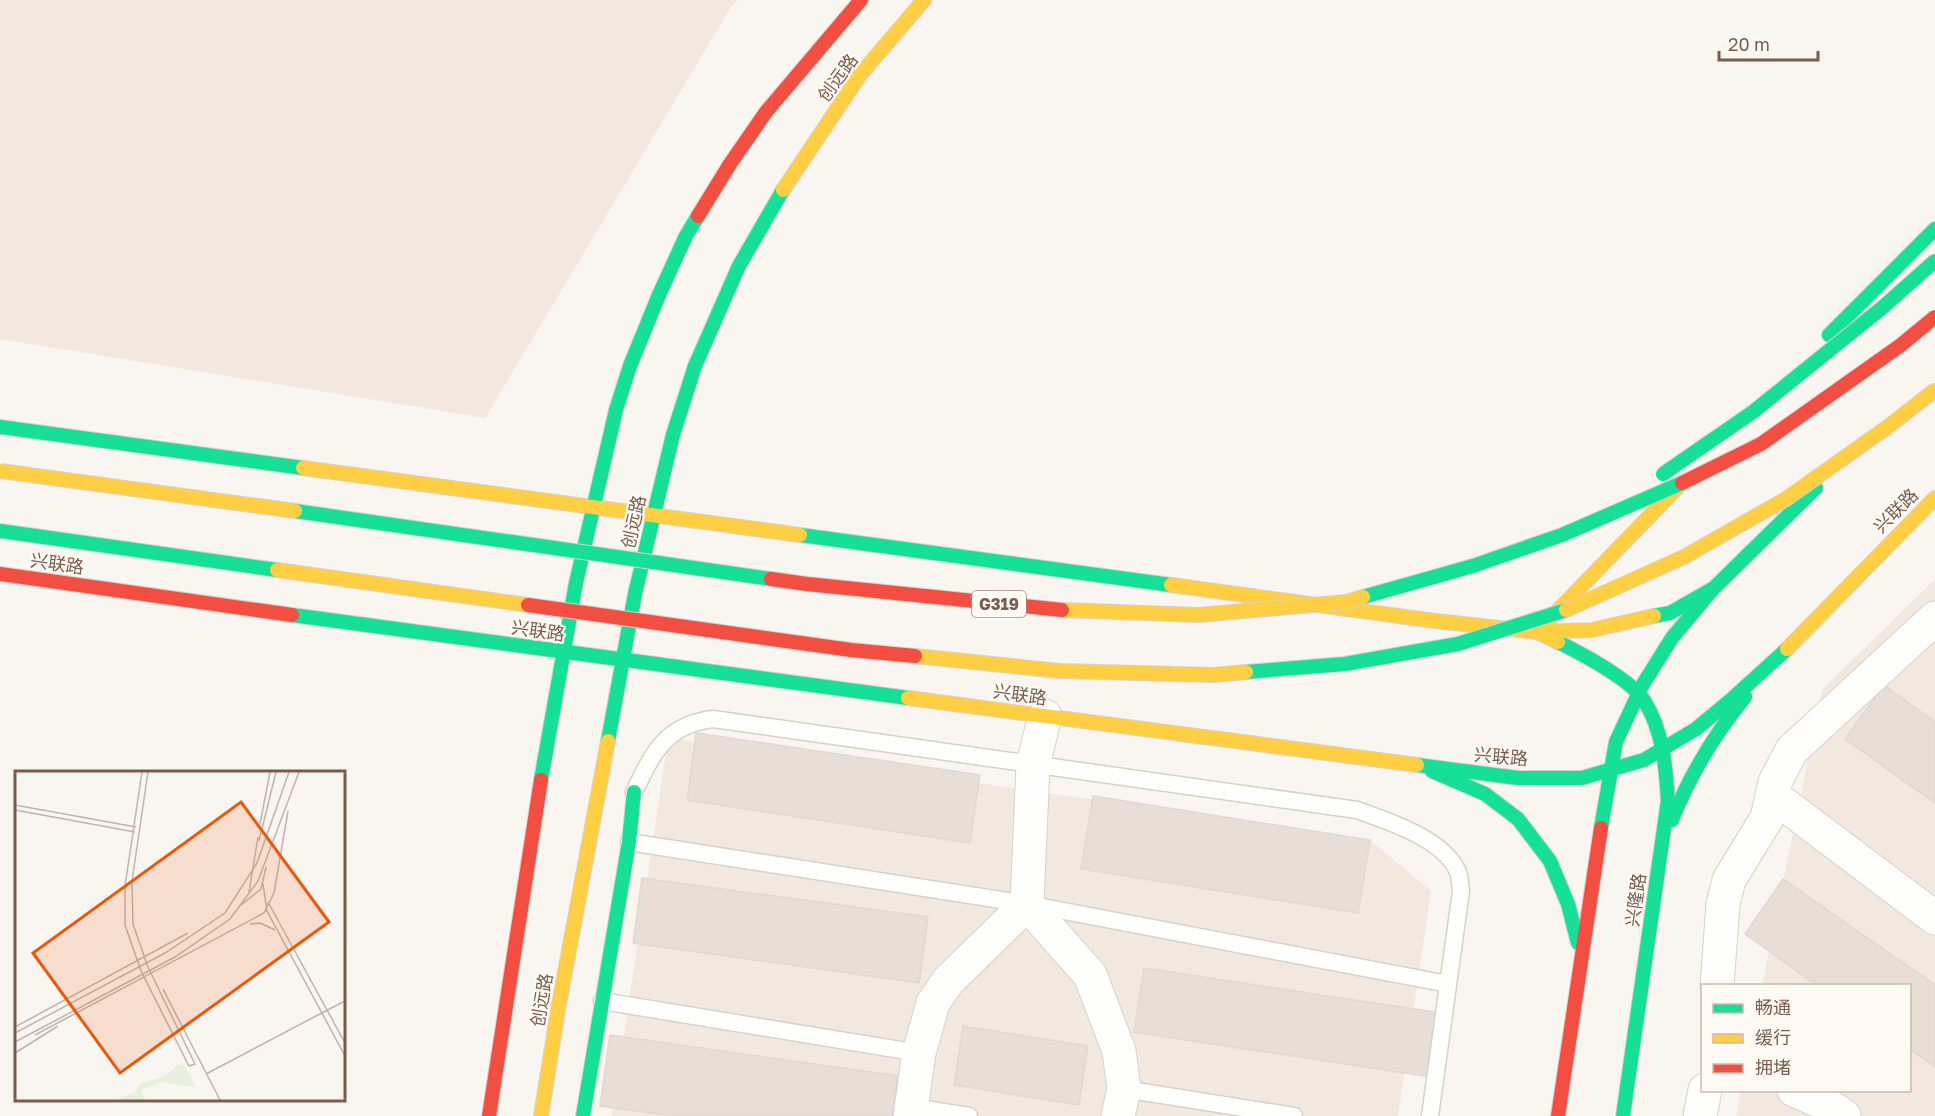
<svg xmlns="http://www.w3.org/2000/svg" width="1935" height="1116" viewBox="0 0 1935 1116" font-family="'Golos Text','Noto Sans SC',sans-serif">
<rect width="100%" height="100%" fill="#f9f5f0"/>
<!-- residential -->
<path fill="#f2e8de" d="M0,0H738L731,7L485,418L0,339Z
M1935,579V1116H1736L1741,1091L1910,1090V986L1762,985L1822,690Z
M668,738L1370,840L1431,891L1398,1116H612Z"/>
<!-- building -->
<path fill="#e6ded7" stroke="#e2d8d2" stroke-width="1.5" d="M1884,685L1935,722V803L1845,739Z
M696,733L980,775L970,843L687,800Z
M1093,796L1370,840L1358,913L1081,869Z
M642,878L928,917L919,983L633,943Z
M1783,879L1935,985V1067L1910,1049V986H1818L1745,934Z
M1144,968L1440,1013L1431,1077L1134,1032Z
M963,1026L1088,1046L1079,1105L954,1085Z
M610,1035L898,1076L892,1116H673L600,1106Z"/>
<g fill="none" stroke-linecap="round" stroke-linejoin="round">
<!-- lane casing -->
<g stroke="#d7d1cb" stroke-width="19">
<path id="lane" d="M634,792C653,753 665,725 713,719L1357,810C1388,821 1444,839 1458,872C1460,878 1460,885 1461,891L1430,1116
M629,842L1027,904L1448,984
M602,1001L919,1053
M1124,1089L1294,1116
M912,1107L969,1116"/>
</g>
<!-- street casing -->
<g stroke="#d7d1cb" stroke-width="35">
<path id="street" d="M1772,795L1935,918
M1027,904L1090,975L1119,1051L1124,1089L1118,1116
M1717,986L1723,904L1729,880L1767,818L1775,782L1792,750L1935,618
M1794,1090L1826,1104L1844,1116
M910,1116L919,1053L933,1003L948,981L1027,904L1033,765L1045,716
M1700,1116L1705,1090"/>
</g>
<!-- fast casing -->
<g stroke="#d9d2cb" stroke-width="16">
<path id="fast" d="M1829,335L1935,229
M0,427L303,468
M800,535L1171,585
M292,615L908,698
M1654,616L1670,613L1714,588L1816,488
M1558,642C1582,654 1632,680 1645,702C1663,731 1666,768 1668,801L1623,1116
M608,741L635,594L673,435L695,366L739,266L783,190
M1417,765L1518,778H1582L1644,760L1696,729L1731,700L1787,649
M1432,771L1485,794L1518,819L1550,861L1568,904L1578,943
M541,780L576,583L616,410L630,366L659,295L686,236L698,216
M1672,820C1690,775 1714,735 1745,697
M1601,828L1616,742L1642,686L1672,638L1713,589
M583,1116L629,842L634,792"/>
</g>
<!-- slow casing -->
<g stroke="#d9d2cb" stroke-width="16">
<path id="slow" d="M783,190L860,75L924,0
M303,468L800,535
M1171,585L1435,621L1537,632L1592,630L1654,616
M1558,642L1537,632L1680,485
M1787,649L1935,498
M908,698L1417,765
M541,1116L558,1010L608,741"/>
</g>
<!-- jam casing -->
<g stroke="#d9d2cb" stroke-width="16">
<path id="jam" d="M698,216L730,164L766,112L861,0
M0,574L292,615
M489,1116L541,780
M1558,1116L1601,828"/>
</g>
<!-- lane -->
<use href="#lane" stroke="#fefefd" stroke-width="16"/>
<!-- street -->
<use href="#street" stroke="#fefefd" stroke-width="33"/>
<!-- fast -->
<use href="#fast" stroke="#16e098" stroke-width="14"/>
<!-- slow -->
<use href="#slow" stroke="#ffcf43" stroke-width="14"/>
<!-- jam -->
<use href="#jam" stroke="#f24e42" stroke-width="14"/>
<!-- fast-bridge casing -->
<g stroke="#dad1cc" stroke-width="16" stroke-linecap="butt">
<path id="fast-bridge" d="M1663,474L1753,412L1882,308L1935,261
M295,511L771,579
M0,531L277,570
M1363,597L1473,566L1562,535L1682,483
M1246,672L1345,664L1458,644L1566,610"/>
</g>
<!-- slow-bridge casing -->
<g stroke="#dad1cc" stroke-width="16" stroke-linecap="butt">
<path id="slow-bridge" d="M0,471L295,511
M277,570L528,605
M1062,610L1199,615L1347,602L1363,597
M1566,610L1684,557L1786,499L1889,426L1935,390
M915,656L1060,671L1214,675L1246,672"/>
</g>
<!-- jam-bridge casing -->
<g stroke="#dad1cc" stroke-width="16" stroke-linecap="butt">
<path id="jam-bridge" d="M1682,483L1761,444L1901,345L1935,317
M771,579L807,584L1062,610
M528,605L851,650L915,656"/>
</g>
<!-- fast-bridge -->
<use href="#fast-bridge" stroke="#16e098" stroke-width="14"/>
<!-- slow-bridge -->
<use href="#slow-bridge" stroke="#ffcf43" stroke-width="14"/>
<!-- jam-bridge -->
<use href="#jam-bridge" stroke="#f24e42" stroke-width="14"/>
</g>
<g text-anchor="middle" stroke-width="4.5" stroke-linejoin="round" paint-order="stroke">
<!-- shield labels -->
<rect fill="#fffaf3" stroke="#a28b7f" stroke-width="1.5" x="972" y="591" width="54" height="26" rx="4.5"/>
<g font-size="16" font-weight="bold" fill="#7a5c4d">
<text x="999" y="610">G319</text>
</g>
<!-- street labels -->
<g font-size="18" fill="#7a5c4d" stroke="#fffaf3">
<text transform="translate(838 78) rotate(-54)" y="6">创远路</text>
<text transform="translate(1896 511) rotate(-45)" y="6">兴联路</text>
<text transform="translate(634 522) rotate(-77)" y="6">创远路</text>
<text transform="translate(57 564) rotate(8)" y="6">兴联路</text>
<text transform="translate(538 631) rotate(8)" y="6">兴联路</text>
<text transform="translate(1020 695) rotate(8)" y="6">兴联路</text>
<text transform="translate(1501 757) rotate(5)" y="6">兴联路</text>
<text transform="translate(1636 900) rotate(-82)" y="6">兴隆路</text>
<text transform="translate(542 1000) rotate(-80)" y="6">创远路</text>
</g>
</g>
<!-- overview -->
<g transform="translate(15 771)">
<rect width="330" height="330" fill="#f9f5f0"/>
<path d="M163,293L171,296L180,316L147,311L126,319L130,329H100L119,322L125,313L150,305Z" fill="#e7f0db"/>
<path fill="none" stroke="#c2b3aa" stroke-width="1.5" d="M127,1L110,115V154L126,200L174,295L180,293L133,196L118,153L117,110L133,1M0,34L121,56M0,39L120,61M245,53L255,1M244,70L261,1M248,113L252,140L330,285M234,121L243,66M253,131L330,272M226,134L246,118L251,96M235,153L245,152L260,159M148,218L205,329M301,245L330,230M0,256L173,162M0,262L150,182L210,142L242,92L274,1M20,264L249,142L259,122L273,40M0,271L160,186L215,148L243,110L284,1M0,282L43,255M191,303L301,245"/>
<path fill="#e8590c" fill-opacity="0.15" stroke="#e8590c" stroke-width="3" d="M226,31L314,151L105,302L18,182Z"/>
<rect width="330" height="330" fill="none" stroke="#7a5c4d" stroke-width="3"/>
</g>
<!-- legend -->
<rect x="1701" y="984" width="210" height="108" fill="#fffaf3" stroke="#cabbb1" stroke-width="1.5"/>
<rect x="1713" y="1004" width="30" height="9" fill="#16e098" stroke="#cabbb1" stroke-width="1.5"/>
<text x="1755" y="1014" font-size="18" fill="#7a5c4d">畅通</text>
<rect x="1713" y="1034" width="30" height="9" fill="#ffcf43" stroke="#cabbb1" stroke-width="1.5"/>
<text x="1755" y="1044" font-size="18" fill="#7a5c4d">缓行</text>
<rect x="1713" y="1064" width="30" height="9" fill="#f24e42" stroke="#cabbb1" stroke-width="1.5"/>
<text x="1755" y="1074" font-size="18" fill="#7a5c4d">拥堵</text>
<!-- scale -->
<path d="M1719 51v9h99v-9" fill="none" stroke="#7a5c4d" stroke-width="3"/>
<text x="1728" y="51" font-size="18" fill="#7a5c4d" stroke="#fffaf3" stroke-width="4.5" paint-order="stroke">20 m</text>
</svg>
